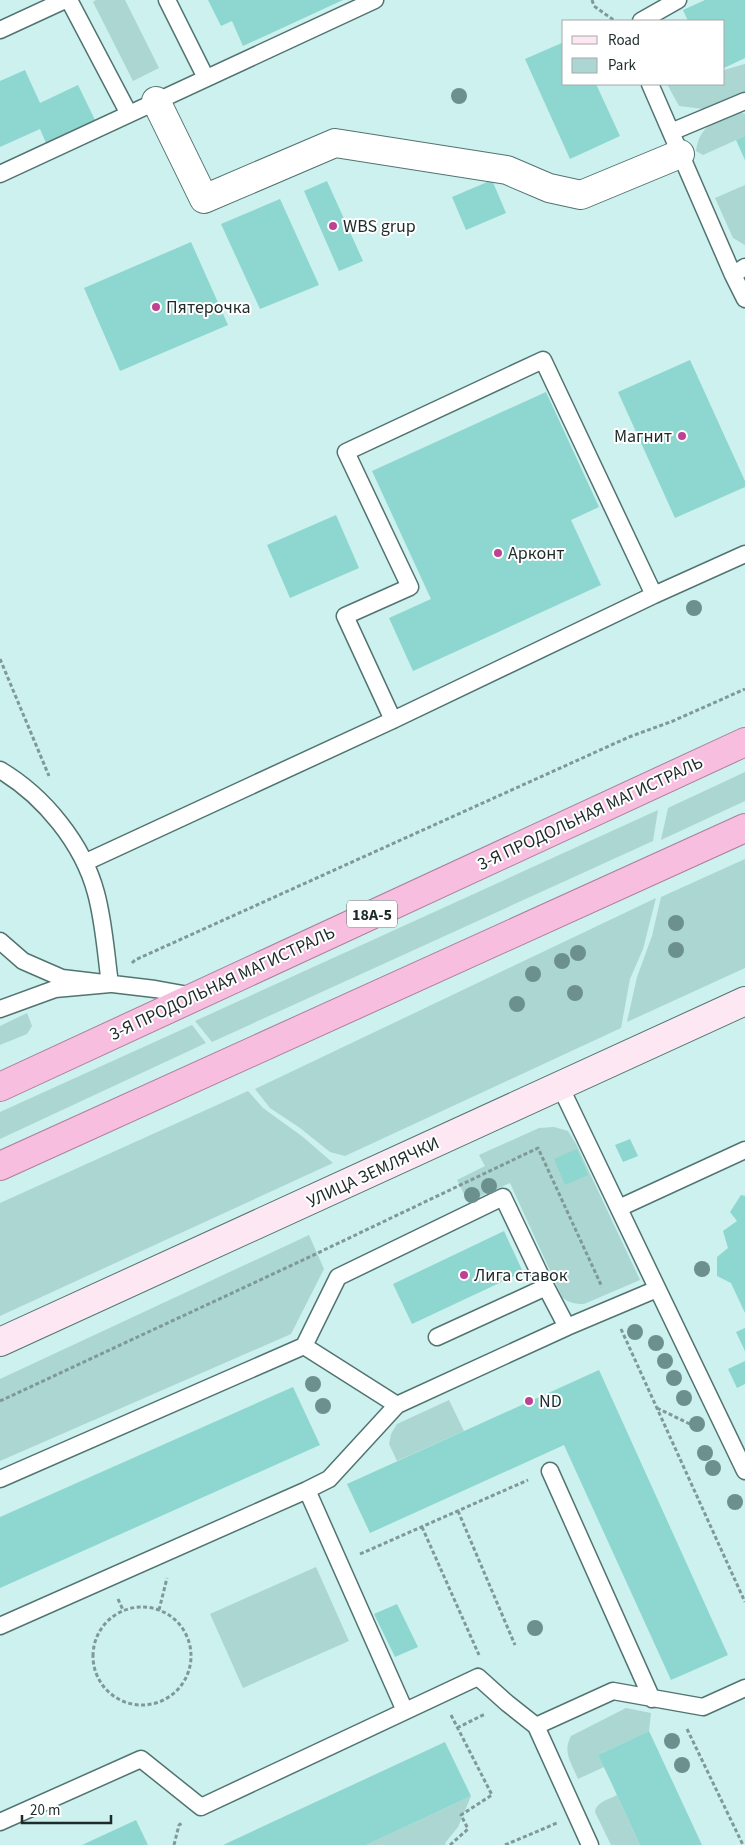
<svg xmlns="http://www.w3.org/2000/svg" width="745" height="1845" viewBox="0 0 745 1845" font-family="'Source Sans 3',sans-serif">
<rect width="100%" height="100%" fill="#ccf1ee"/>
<!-- green -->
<path fill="#acd6d2" d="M96,0H125L159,68L133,81L93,2Z
M745,64V92L704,109L679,106L667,84H724V70Z
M740,112L745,114V136L703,155L696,151C699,125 718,119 740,112Z
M745,185V245L733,238L715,198Z
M745,772V801L661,840L668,808Z
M658,810L653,841L212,1042L195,1021Z
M745,859V968L627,1022L637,977L652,936L661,897Z
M656,898L643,949L630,979L621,1028L345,1156L330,1152L300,1128L270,1108L255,1089Z
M27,1013L32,1026L27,1034L0,1045V1026Z
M192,1025L206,1043L0,1139V1112Z
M248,1091L263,1108L303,1137L333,1163L0,1316V1203Z
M554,1127L568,1131L576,1144L640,1280L584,1304C575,1304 569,1303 562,1297L510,1183L468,1202L457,1180L485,1166L479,1155L539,1128Z
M309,1235L324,1269L291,1334L0,1461V1379Z
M449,1400L464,1431L397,1461L389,1444L391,1434L397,1424Z
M316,1567L349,1641L243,1688L210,1614Z
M626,1708L651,1713L649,1731L598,1755L604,1767L578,1779C572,1764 562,1752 571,1736Z
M617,1795L640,1845H611L595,1812C596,1802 610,1799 617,1795Z
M471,1796L458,1827L445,1843L446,1845H366Z"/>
<!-- building -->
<path fill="#8ed6d0" d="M208,0H343L243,46L232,21L221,26Z
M705,0H745V58L724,68V21H688L683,10Z
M564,42V84H596L620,136L570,159L525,59Z
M25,70L40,103L78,85L95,120L46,143L40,129L0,147V81Z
M745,136V160L736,140Z
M492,180L506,213L466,230L452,197Z
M327,181L363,261L339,271L304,191Z
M280,199L319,285L260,309L221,224Z
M191,242L228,325L120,371L84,288Z
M690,360L745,481V487L675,518L618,392Z
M546,392L599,507L571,520L601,585L413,671L389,618L431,599L372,471Z
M336,515L359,568L290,598L267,545Z
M630,1139L638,1156L623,1162L615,1145Z
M577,1149L588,1175L565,1185L554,1159Z
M741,1195L745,1196V1313L731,1283L717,1276V1257L728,1248L723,1231L737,1221L730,1212Z
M504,1231L523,1272L412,1324L393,1284Z
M745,1328V1351L736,1332Z
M745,1361V1384L737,1388L728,1369Z
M599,1370L728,1655L671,1680L564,1445L370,1533L347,1484Z
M293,1387L320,1445L0,1588V1517Z
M397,1604L418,1647L395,1657L374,1614Z
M649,1731L702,1845H640L611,1782L598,1755Z
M445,1742L471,1796L366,1845H223Z
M136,1820L148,1845H82Z"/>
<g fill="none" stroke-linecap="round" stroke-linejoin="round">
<!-- service casing -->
<g stroke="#527471" stroke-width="19">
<path id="service" d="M69,0L129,114
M167,0L206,78
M641,21L678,0
M0,30L65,0
M650,84L733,275
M671,132L745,101
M0,174L375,0
M745,267L733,275L745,299
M654,595L745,554
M0,770C44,796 83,844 96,893C104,922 106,955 110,984L55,989L0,1009
M86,862L393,720L654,595L543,360L346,452L410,587L345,616L393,720
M0,941L23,961L62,978L155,989L194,996
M560,1086L745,1471
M619,1208L745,1150
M546,1287L567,1327
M304,1346L338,1277L503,1197L546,1287L437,1337
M550,1471L652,1699
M0,1479L304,1346L397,1405L567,1327L657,1289
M307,1490L329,1479L397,1405
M0,1626L307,1490L405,1711
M0,1822L141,1759L201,1807L478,1677L507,1703L536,1726
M590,1845L536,1726L613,1691L703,1707L745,1688"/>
</g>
<!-- minor casing -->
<g stroke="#527471" stroke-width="30">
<path id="minor" d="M156,101L204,199L335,143L507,170L549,188L581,195L680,154"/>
</g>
<!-- secondary casing -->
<g stroke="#527471" stroke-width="30">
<path id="secondary" d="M0,1342L745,1001"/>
</g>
<!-- trunk casing -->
<g stroke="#aa809a" stroke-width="30">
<path id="trunk" d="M0,1087L745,742
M0,1166L745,828"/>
</g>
<!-- path -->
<path stroke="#7f9997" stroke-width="3" stroke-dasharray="4 2.5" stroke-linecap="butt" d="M592,0L594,6L615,21
M0,659L49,776
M132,963L135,960L629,737L673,721L745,689
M621,1329L745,1602
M0,1401L303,1260L538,1148L602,1287
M657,1408L698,1428
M458,1511L515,1645
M422,1527L479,1655
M360,1554L528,1480
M118,1599L123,1610
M93 1656a49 49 0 1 1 98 0a49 49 0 1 1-98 0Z
M159,1610L167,1578
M457,1728L485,1714
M687,1729L743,1845
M174,1845L179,1825L182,1823
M450,1845L468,1829L461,1815L492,1795L451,1715
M505,1845L557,1823"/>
<!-- service -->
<use href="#service" stroke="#fff" stroke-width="16"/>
<!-- minor -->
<use href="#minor" stroke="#fff" stroke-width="28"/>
<!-- secondary -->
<use href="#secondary" stroke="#fce7f3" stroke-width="28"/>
<!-- trunk -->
<use href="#trunk" stroke="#f8bedf" stroke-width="28"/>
</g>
<!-- trees -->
<g fill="#6c908d">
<circle cx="459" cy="96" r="8"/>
<circle cx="694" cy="608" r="8"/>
<circle cx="676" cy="923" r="8"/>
<circle cx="676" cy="950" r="8"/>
<circle cx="578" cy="953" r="8"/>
<circle cx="562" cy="961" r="8"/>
<circle cx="533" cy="974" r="8"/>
<circle cx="575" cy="993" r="8"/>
<circle cx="517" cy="1004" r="8"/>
<circle cx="489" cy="1186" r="8"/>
<circle cx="472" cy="1195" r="8"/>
<circle cx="702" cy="1269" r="8"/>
<circle cx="635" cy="1332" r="8"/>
<circle cx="656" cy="1343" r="8"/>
<circle cx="665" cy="1361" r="8"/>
<circle cx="674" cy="1378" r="8"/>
<circle cx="313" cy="1384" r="8"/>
<circle cx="684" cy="1398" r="8"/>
<circle cx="323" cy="1406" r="8"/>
<circle cx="697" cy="1424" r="8"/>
<circle cx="705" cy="1453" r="8"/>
<circle cx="713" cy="1468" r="8"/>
<circle cx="735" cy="1502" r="8"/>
<circle cx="535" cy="1628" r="8"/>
<circle cx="672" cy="1741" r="8"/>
<circle cx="682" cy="1765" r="8"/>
</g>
<!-- markers -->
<g fill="#bd4293" stroke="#fff" stroke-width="2">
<circle cx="333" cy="226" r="5"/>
<circle cx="156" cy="307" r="5"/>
<circle cx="682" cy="436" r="5"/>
<circle cx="498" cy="553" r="5"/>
<circle cx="464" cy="1275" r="5"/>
<circle cx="529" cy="1401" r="5"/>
</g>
<g text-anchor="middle" stroke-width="4" stroke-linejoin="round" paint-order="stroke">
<!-- shield labels -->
<rect fill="#fff" stroke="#616b6a" stroke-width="1" x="347" y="900.5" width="50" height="27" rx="4"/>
<g font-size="16" font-weight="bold" fill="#1d2b2a">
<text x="372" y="920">18А-5</text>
</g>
<!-- poi labels -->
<g font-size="18" fill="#1d2b2a" stroke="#fff" text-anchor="start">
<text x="343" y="232">WBS grup</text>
<text x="166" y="313">Пятерочка</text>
<text x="672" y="442" text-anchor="end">Магнит</text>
<text x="508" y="559">Арконт</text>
<text x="474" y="1281">Лига ставок</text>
<text x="539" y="1407">ND</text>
</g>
<!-- street labels -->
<g font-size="18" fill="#1d2b2a" stroke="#fff">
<text transform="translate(590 813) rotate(-25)" y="6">3-Я ПРОДОЛЬНАЯ МАГИСТРАЛЬ</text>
<text transform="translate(222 983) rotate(-25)" y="6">3-Я ПРОДОЛЬНАЯ МАГИСТРАЛЬ</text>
<text transform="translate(373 1172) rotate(-25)" y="6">УЛИЦА ЗЕМЛЯЧКИ</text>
</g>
</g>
<!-- legend -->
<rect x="562" y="20" width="162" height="65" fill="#ffffff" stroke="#a5aaaa"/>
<rect x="572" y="36" width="25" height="8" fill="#fce7f3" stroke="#a5aaaa"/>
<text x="608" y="45" font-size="15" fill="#1d2b2a">Road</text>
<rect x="572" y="58" width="25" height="15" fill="#acd6d2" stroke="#a5aaaa"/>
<text x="608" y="70" font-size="15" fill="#1d2b2a">Park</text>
<!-- scale -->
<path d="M22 1815v8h89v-8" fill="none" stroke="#1d2b2a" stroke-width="2.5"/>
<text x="30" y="1815" font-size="15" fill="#1d2b2a" stroke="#ffffff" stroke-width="4" paint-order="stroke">20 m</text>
</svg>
